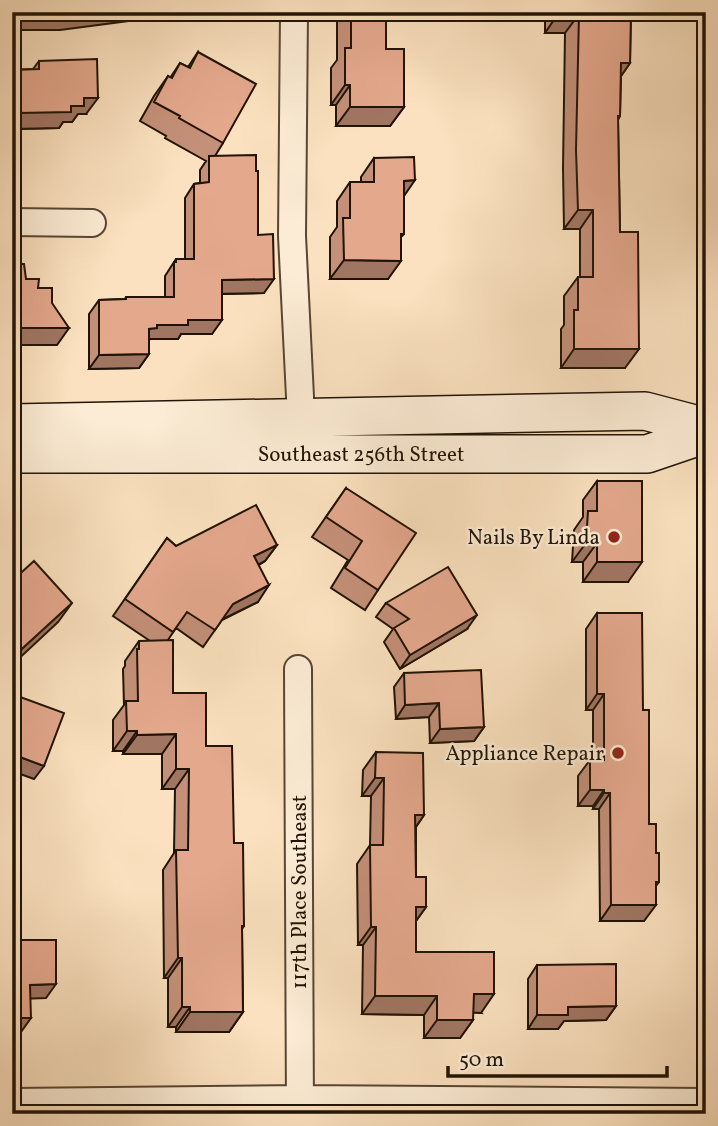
<svg xmlns="http://www.w3.org/2000/svg" width="718" height="1126" viewBox="0 0 718 1126" font-family="Vollkorn,serif">
<rect width="100%" height="100%" fill="#fbe1bf"/>
<filter id="stains"><feTurbulence type="fractalNoise" baseFrequency=".00286" numOctaves="4"/><feColorMatrix values="0 0 0 0 .2 0 0 0 0 .09 0 0 0 0 .02 0 0 0 .5 -.17"/></filter>
<radialGradient id="worn" r=".72"><stop offset=".6" stop-color="#630" stop-opacity="0"/><stop offset="1" stop-color="#630" stop-opacity=".3"/></radialGradient>
<g fill="none" stroke-linecap="round" stroke-linejoin="round">
<!-- minor casing -->
<g stroke="#584634" stroke-width="30">
<path id="minor" d="M294,12L292,236L301,417
M12,222L92,223
M298,669L300,1114
M12,1102L300,1099L706,1102"/>
</g>
<!-- secondary casing -->
<g stroke="#211306" stroke-width="40">
<path id="secondary" d="M12,423L645,411L706,427
M12,454H647L706,434"/>
</g>
<!-- minor -->
<use href="#minor" stroke="#fcecd5" stroke-width="26"/>
<!-- secondary -->
<use href="#secondary" stroke="#fcecd5" stroke-width="37"/>
</g>
<!-- wall -->
<path fill="#c49079" stroke="#211306" stroke-width="2" d="M337,12H386V49L404,107L390,126H336V105H331V68L337,60Z
M545,12H631L630,63L621,76L620,116L618,120L620,232L625,368H561V329L564,325V296L578,277H580V229H564L563,168L565,33H545Z
M198,52L223,143L215,156L258,235L264,293L222,294L212,334H181L178,339H150L149,340V354L139,368L89,369V314L99,300L125,299L126,297H165V276L176,259H185V198L194,184L200,183V170L206,161L165,138L166,136L140,121L154,96L168,76L170,78L180,63L188,67Z
M39,61L86,114H78L72,122H63L59,128L18,129L12,138V70L33,69Z
M374,158L404,196V234L401,237L388,279H330V237L337,227V201L350,182H361V177Z
M597,481L628,582H583V562H572L574,530L583,517V500Z
M346,488L378,590L365,610L331,588L348,560L312,537Z
M167,538L176,546L277,545L265,561L259,565L258,602L222,620L203,647L176,628L168,640L173,693L206,746L234,843L244,926L242,929L243,1012L229,1032H176V1027H168V978H164L163,870L174,853L175,789H162V754H123V751H113V720L124,705L123,669L125,666V661L139,641H150L113,616Z
M386,603L467,629L400,669L384,642L393,629L376,617Z
M597,613L643,710L649,824L656,853L659,882L656,886L644,921H600L599,809H593V806H578V776L590,760H593V710H586V629Z
M404,673L484,727L474,741L430,743L429,717L396,719L394,687Z
M376,752L424,815L416,827V877L426,907L416,921V952L481,1013L473,1012V1020L460,1038H424V1015L362,1014L363,945H358L357,864L370,845L371,796H362L363,770Z
M537,965L616,1006L606,1020L564,1021L558,1029H528V979Z"/>
<!-- shaded-wall -->
<path fill="#a07663" stroke="#211306" stroke-width="2" d="M97,12H162L159,17L60,30H12V16Z
M558,14H579L565,33H545Z
M621,63H630L617,82Z
M345,85H350L336,105H331Z
M84,98H98L86,114H78L72,122H63L59,128L12,129L18,113L71,106Z
M350,107H404L390,126H336Z
M12,130H18L12,138Z
M415,180L402,199L404,181Z
M578,210H593L580,229H564Z
M344,260L401,261L388,279H330Z
M274,279L264,293L212,294L222,280Z
M188,320H222L212,334H181L178,339H150L147,342L149,329L157,325Z
M12,328H69L57,345H12Z
M574,349H639L625,368H561Z
M149,354L139,368L89,369L99,355Z
M586,543H597L583,562H572Z
M277,545L265,561L243,573L254,556Z
M597,562H642L628,582H583Z
M269,585L258,602L221,620L233,604Z
M72,603L58,622L12,665V659L14,656Z
M477,615L467,629L400,669L410,655Z
M597,694H604L593,710H586Z
M439,703L429,717L396,719L405,705Z
M484,727L474,741L430,743L440,729Z
M127,731H137L123,751H113Z
M176,734L162,754H123L137,735Z
M12,754L44,766L34,779L12,771Z
M176,769H189L175,789H162Z
M375,778H384L371,796H362Z
M590,790H604L593,806H578Z
M604,793H610L599,809H593Z
M20,809L12,821V814Z
M415,815H424L411,834Z
M611,905H656L644,921H600Z
M416,907H426L413,925Z
M371,927H376L363,945H358Z
M178,958H182L168,978H164Z
M56,984L46,998L21,999L30,985Z
M474,994H494L481,1013L461,1012Z
M375,996H437L424,1015L362,1014Z
M616,1006L606,1020L564,1021L558,1029H528L537,1015L568,1007Z
M182,1007H190L176,1027H168Z
M190,1012H243L229,1032H176Z
M12,1018H31L21,1032H12Z
M437,1020H473L460,1038H424Z"/>
<!-- building -->
<path fill="#e4a88d" stroke="#211306" stroke-width="2" d="M12,12H97L70,16H12Z
M351,12H386V49H404V107H350V85H345V48H351Z
M558,12H631L630,63H621L620,116H618L620,232H638L639,349H574V310H578V277H593V210H578L576,150L579,14H558Z
M198,52L256,84L223,143L179,118L180,116L154,102L168,76L172,78L180,63L190,68Z
M97,59L98,98H84V106H71V112L18,113V130H12V70L39,69V61Z
M256,155V171H258V235L273,234L274,279L222,280V320H188V325H157V328L149,329V354L99,355V300L126,299V297H174V262H176V259H194V184L209,182V156Z
M414,157L415,180L404,181V234H401V261L344,260L343,218H350V182H374V158Z
M12,264H24L26,279H39L38,288H52V303L69,328H12Z
M597,481H642V562H597V543H586L588,511H597Z
M346,488L416,533L378,590L345,568L362,541L326,517Z
M256,505L277,545L254,556L269,585L233,604L215,630L187,612L173,632L125,599L167,538L176,546Z
M34,561L72,603L14,656L12,654V613L16,610L12,606V581Z
M448,567L477,615L410,655L394,628L409,619L386,603Z
M597,613H642L643,710H649V824H656V853H659V882H656V905H611L610,793H604V790H590V760H604V694H597Z
M173,640V693H206V746H232L234,843H243L244,926H242L243,1012H190V1007H182V958H178L176,850H188L189,769H176V734L137,735V731H127L126,701H138L137,649H139V641Z
M481,670L484,727L440,729L439,703L405,705L404,673Z
M12,694L64,713L44,766L12,754Z
M376,752L423,753L424,815H415L416,877H426V907H416V952H494V994H474L473,1020H437V996H375L376,927H371L370,845H383L384,778H375Z
M12,786L19,797L15,799L20,809L12,814Z
M12,940H56V984L30,985L31,1018H12Z
M616,964V1006L568,1007V1015H537V965Z"/>
<!-- markers -->
<g fill="#8f2418" stroke="#fcecd5" stroke-width="2.5">
<circle cx="614" cy="537" r="7"/>
<circle cx="618" cy="753" r="7"/>
</g>
<g text-anchor="middle" stroke-width="5" stroke-linejoin="round" paint-order="stroke">
<!-- street labels -->
<g font-size="21" fill="#211306" stroke="#fcecd5">
<text x="361" y="461">Southeast 256th Street</text>
<text transform="translate(299 892) rotate(-90)" y="7">117th Place Southeast</text>
</g>
<!-- poi labels -->
<g font-size="21" fill="#211306" stroke="#fcecd5" text-anchor="end">
<text x="600" y="544">Nails By Linda</text>
<text x="604" y="760">Appliance Repair</text>
</g>
</g>
<!-- margin -->
<rect width="718" height="1126" fill="none" stroke="#fbe1bf" stroke-width="42"/>
<rect x="14" y="14" width="690" height="1098" fill="none" stroke="#211306" stroke-width="3.5"/>
<rect x="21" y="21" width="676" height="1084" fill="none" stroke="#211306" stroke-width="2"/>
<!-- scale -->
<path d="M448 1066v10h219v-10" fill="none" stroke="#211306" stroke-width="3.5"/>
<text x="459" y="1066" font-size="21" fill="#211306" stroke="#fcecd5" stroke-width="5" paint-order="stroke">50 m</text>
<rect width="100%" height="100%" filter="url(#stains)"/>
<rect width="100%" height="100%" fill="url(#worn)"/>
</svg>
